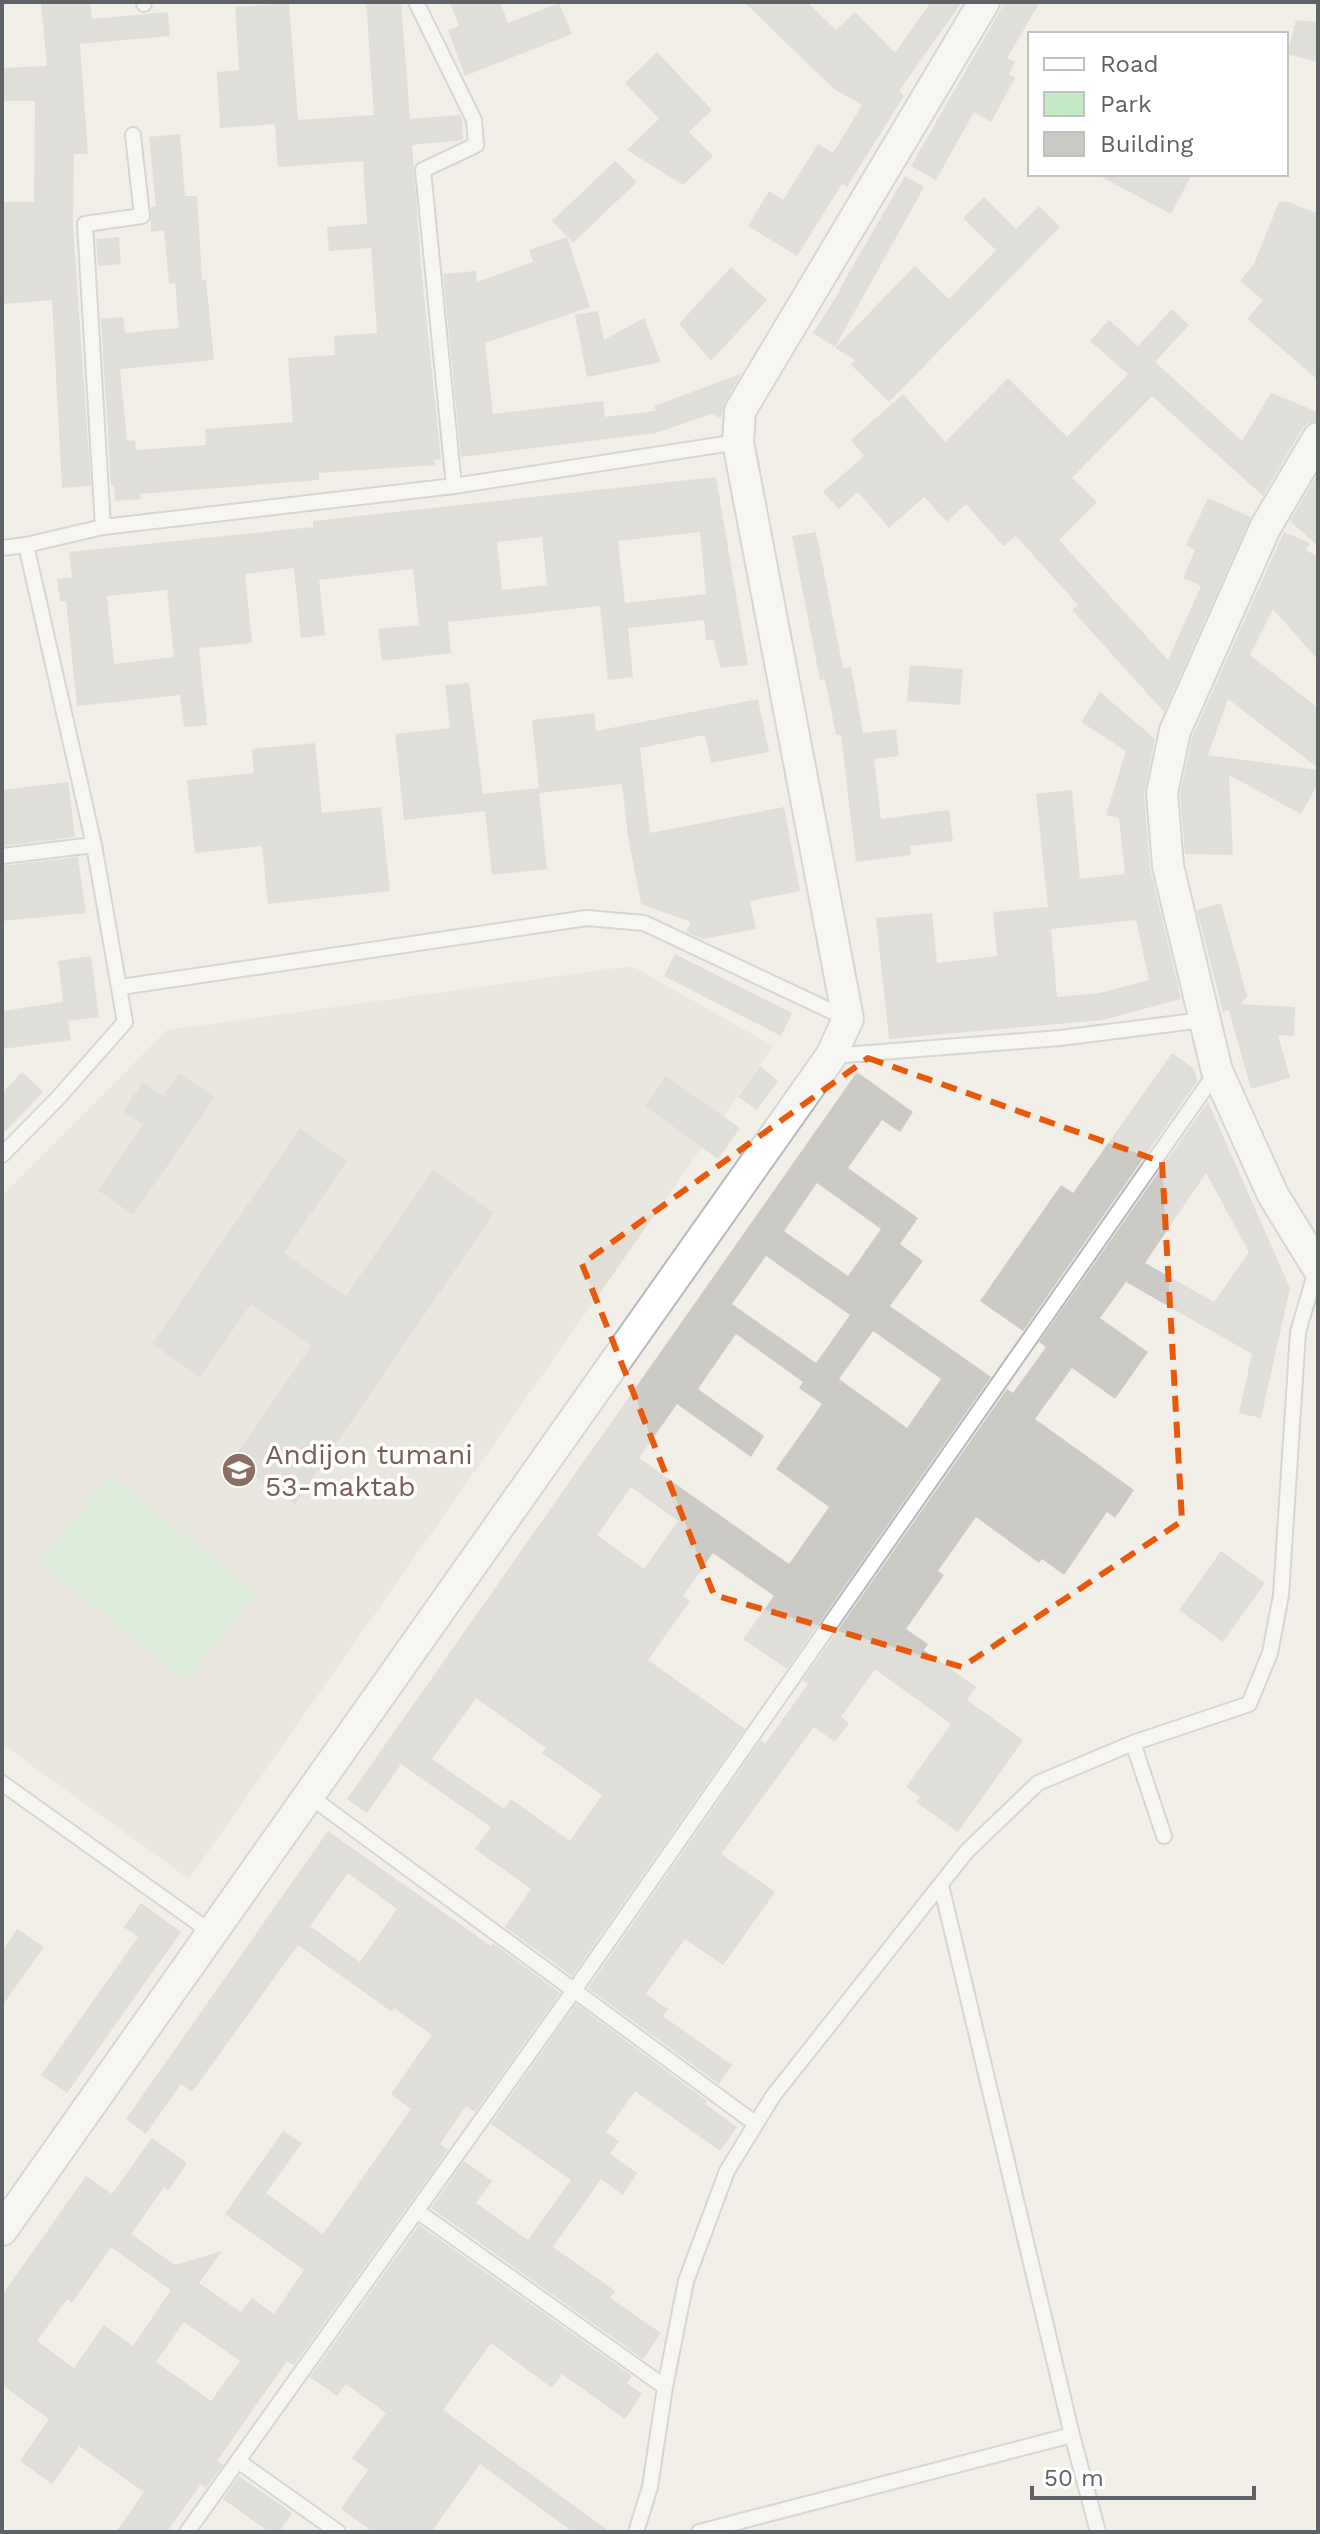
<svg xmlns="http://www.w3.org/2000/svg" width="1320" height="2534" viewBox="0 0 1320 2534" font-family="'Work Sans',sans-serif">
<rect width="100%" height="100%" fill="#f1efe8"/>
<!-- education -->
<path fill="#e1ded6" d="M632,966L773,1046L189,1879L2,1744V1196L167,1030Z"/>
<!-- green -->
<path fill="#c5e8c5" d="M110,1476L256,1593L186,1680L40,1563Z"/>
<!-- building -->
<path fill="#cccac5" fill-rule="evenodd" d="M41,2H90L92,19L168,12L170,36L80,44L88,154H74L73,226L91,486L62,488L52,300L2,304V202H34L35,101H2V68L47,66Z
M366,2H401L410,119L460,115L462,118L463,140L412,145L422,276L441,459L434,460L435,465L319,473V480L140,494L141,499L115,501L114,485H111L101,319L123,317L125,333L179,328L175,283L169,284L164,230L151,232V207H156L149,137L180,134L185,196H197L202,280H206L214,360L120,369L127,441L135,440L136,450L206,445L205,429L293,422L288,358L335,355L334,336L377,333L371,248L329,251L327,227L367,224L363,161L278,167L275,124L220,128L217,72L239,70L235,7L289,3L298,120L374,115Z
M450,2H500L508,23L559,3L572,34L465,76L448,30L459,26Z
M744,2H807L836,30L855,12L895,53L931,2H962L899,91L904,96L847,187L842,184L797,256L748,226L769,191L783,200L818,144L833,153L862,105L834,89Z
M1005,2H1040L1007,58L1015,62L1009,74L1015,78L991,122L974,112L936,180L911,166Z
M1296,20L1318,22V62L1287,54Z
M657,52L712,110L689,132L713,156L683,185L627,150L659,119L625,83Z
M615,161L637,182L573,243L552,221Z
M1096,174H1192L1171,214Z
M905,176L924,187L835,347L813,333L840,291L839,290Z
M984,197L1016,229L1039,206L1060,227L889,402L851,365L855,360L835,348L915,266L949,299L996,250L963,218Z
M1279,202H1289L1318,214V380L1247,319L1263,300L1240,281L1254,264Z
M119,237L121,264L98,266L96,239Z
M567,237L590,307L485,343L493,414L603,401L605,417L656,411L654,406L741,374L725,402L721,418L711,414L656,433L461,457L443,274L476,271L477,282L533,262L529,250Z
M731,267L767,300L711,361L679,324Z
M1172,309L1189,325L1155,362L1242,441L1271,393L1318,412V420L1308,423L1302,429L1263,496L1152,396L1072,478L1097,502L1059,540L1168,660L1201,586L1183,578L1195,550L1186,545L1208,498L1251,517L1164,712L1072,610L1078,605L1016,536L1003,546L966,504L947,522L924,497L889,528L858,492L839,509L823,492L864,456L851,440L903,394L945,442L1008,378L1067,437L1128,374L1090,341L1109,320L1138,346Z
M598,311L604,340L644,318L661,362L587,377L575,315Z
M1318,473V546L1290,521Z
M716,477L748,665L720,668L714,640H706L704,620L628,628L633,677L608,680L600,606L448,622L451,653L382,661L378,629L419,625L413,569L319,580L325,635L301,638L294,568L245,574L252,643L199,648L207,725L184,727L180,695L77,706L66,601H60L57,579L72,577L69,552L313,527V521ZM700,532L706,594L625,603L618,541ZM542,537L547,585L502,590L497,542ZM167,590L174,657L114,664L107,596Z
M816,532L843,668L851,667L863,733L896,729L899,756L874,759L881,819L949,810L953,841L910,846L911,855L856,862L841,735H836L825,679L832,678L820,680L792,536Z
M1284,532L1310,543L1306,550L1318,557V660L1273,609L1250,655L1318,708V768L1228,699L1208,755L1318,770V783L1301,814L1229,775L1233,855L1185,854L1180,794L1192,737Z
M910,665L963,669L960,705L907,701Z
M469,683L483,794L539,788L532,720L594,713L596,731L758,699L769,752L711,763L705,735L640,748L650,833L784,807L800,891L750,901L756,929L702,939L686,932L691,922L641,904L628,835L622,784L539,793L547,869L492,875L485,811L404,820L395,734L450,728L445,685Z
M1100,692L1155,739L1144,794L1150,868L1181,999L1103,1020L889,1039L876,918L932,913L937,963L997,956L993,912L1048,907L1036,794L1072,790L1080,879L1125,874L1119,818L1106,815L1126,751L1081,722ZM1136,920L1149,980L1100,993L1057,997L1051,929Z
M315,743L322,813L381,807L390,891L268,904L262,846L195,853L187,780L254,773L252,749Z
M68,782L75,837L2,846V790Z
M78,857L86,913L2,921V866Z
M1221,903L1247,996L1241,1004L1295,1007L1294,1036L1278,1035L1290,1078L1251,1089L1229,1010L1223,1012L1197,910Z
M675,954L792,1013L781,1036L664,976Z
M91,956L99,1017L68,1021L71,1040L2,1049V1011L63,1002L58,961Z
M1172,1053L1193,1068L1198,1080L1023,1331L980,1301L1061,1185L1073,1193Z
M760,1066L778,1081L757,1110L738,1097Z
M22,1072L43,1092L2,1135V1093Z
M857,1072L913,1112L900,1132L882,1120L848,1168L918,1218L900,1244L923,1261L890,1306L991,1377L787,1669L743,1639L774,1596L713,1553L683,1596L690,1601L648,1660L745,1729L572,1976L505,1927L531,1889L475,1849L491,1827L401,1764L367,1813L347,1799ZM817,1183L881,1229L848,1276L784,1231ZM766,1256L850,1315L816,1363L732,1304ZM873,1331L941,1379L907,1428L839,1379ZM736,1334L803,1382L799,1388L822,1404L776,1469L829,1507L789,1564L639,1458L677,1404L751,1457L764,1436L698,1389ZM631,1487L678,1521L644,1569L597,1535ZM476,1698L546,1748L542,1753L602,1795L570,1841L511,1799L504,1809L432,1759Z
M179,1073L215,1097L133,1215L98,1190L143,1125L123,1111L143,1082L163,1096Z
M666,1076L740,1128L718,1159L645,1106Z
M1208,1102L1290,1288L1261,1418L1239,1413L1252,1354L1126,1282L1100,1318L1148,1352L1115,1399L1072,1368L1035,1419L1134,1490L1115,1518L1107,1512L1064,1575L1042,1559L1039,1563L976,1517L938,1571L944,1575L906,1629L928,1644L924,1650L976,1687L967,1700L1023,1740L958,1832L916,1802L920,1797L906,1787L951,1724L875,1669L841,1717L849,1723L835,1742L814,1727L721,1854L775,1892L723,1965L685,1939L646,1994L668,2009L663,2016L732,2065L719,2084L588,1988L761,1740L765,1744L808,1684L803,1680L1007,1389L1013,1393L1046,1347L1039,1342ZM1206,1173L1249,1252L1214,1302L1145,1263Z
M300,1128L347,1161L284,1253L346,1296L433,1170L494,1213L295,1504L232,1461L311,1346L251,1304L200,1377L152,1344Z
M1221,1551L1265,1583L1223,1642L1179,1610Z
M328,1831L491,1946L493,1943L560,1993L475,2112L466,2106L440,2144L448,2150L294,2365L287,2361L217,2461L223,2465L206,2488L201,2484L167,2532H116L144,2492L79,2446L52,2484L20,2461L49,2419L2,2385V2295L86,2176L112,2194L152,2138L187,2163L168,2191L164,2187L131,2234L175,2265L222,2251L199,2283L241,2312L252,2298L274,2314L304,2270L225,2214L283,2131L302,2143L266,2193L323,2234L411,2109L391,2094L432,2035L394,2008L392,2012L298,1945L192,2092L181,2084L146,2134L126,2119ZM348,1873L397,1909L360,1962L310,1926ZM111,2247L171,2290L133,2346L104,2325L74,2368L37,2341L67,2299L72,2303ZM184,2322L240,2361L211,2401L156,2362Z
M141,1903L181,1932L67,2093L41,2075L138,1937L124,1927Z
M17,1929L44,1947L2,2006V1951Z
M576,2004L707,2101L705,2104L737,2127L720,2151L635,2091L606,2132L619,2141L610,2154L637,2173L623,2195L601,2179L553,2247L615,2291L610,2298L661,2333L643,2359L431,2208L464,2161L492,2181L476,2203L528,2240L571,2180L491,2124Z
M419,2225L632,2376L627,2383L642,2394L625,2419L562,2374L552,2388L491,2343L443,2410L610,2532H573L480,2464L431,2532H373L341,2509L368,2470L352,2458L386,2413L346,2384L337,2396L310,2377Z
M239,2476L292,2513L279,2532H269L223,2499Z"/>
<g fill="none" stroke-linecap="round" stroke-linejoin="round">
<!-- lane casing -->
<g stroke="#b5b8bc" stroke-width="18">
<path id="lane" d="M144,2V4
M416,2L474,120L476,145L423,170L454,486
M103,527L85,224L142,216L133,135
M2,548L26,545
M2,856L94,845
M121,987L587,918L644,923L848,1019
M831,1056L1060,1038L1203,1020
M2,1155L58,1098L125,1022L94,845L26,545L103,527L454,486L738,442
M1133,1743L1164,1836
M2,1783L212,1933
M308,1795L756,2124
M941,1885L1072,2435L1098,2532
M417,2211L665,2387L650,2487L636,2532
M665,2387L686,2281L727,2171L773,2096L967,1851L1038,1783L1133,1743L1249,1704L1270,1653L1281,1595L1298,1332L1317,1267
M238,2461L338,2532
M187,2532L575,1989L1217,1071
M699,2532L1072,2435"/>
</g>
<!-- street casing -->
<g stroke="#b5b8bc" stroke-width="34">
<path id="street" d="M1318,438L1265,528L1175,731L1162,793L1168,866L1217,1071L1273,1195L1318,1268
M2,2230L831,1056L848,1019L738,442L740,411L984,2"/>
</g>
<!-- lane -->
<use href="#lane" stroke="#fff" stroke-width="14"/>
<!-- street -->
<use href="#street" stroke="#fff" stroke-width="30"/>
</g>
<!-- marked area -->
<path d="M0 0H1320V2534H0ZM868,1058L1162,1162L1182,1521L962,1667L714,1595L582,1264Z" fill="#f1efe8" fill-opacity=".55" fill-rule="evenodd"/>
<path fill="none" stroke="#e8590c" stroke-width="6" stroke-dasharray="16 10" stroke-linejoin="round" d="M868,1058L1162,1162L1182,1521L962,1667L714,1595L582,1264Z"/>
<!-- icons -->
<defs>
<g id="school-disc" transform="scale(1.8)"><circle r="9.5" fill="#8d6e63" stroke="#fff"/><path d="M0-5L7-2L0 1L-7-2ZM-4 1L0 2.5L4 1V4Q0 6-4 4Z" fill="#fff"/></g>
</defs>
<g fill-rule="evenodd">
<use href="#school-disc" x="239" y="1470"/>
</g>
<g text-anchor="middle" stroke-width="7" stroke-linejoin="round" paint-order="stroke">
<!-- education labels -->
<g font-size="28" fill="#785e54" stroke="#fff" text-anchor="start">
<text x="265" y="1464">Andijon tumani<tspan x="265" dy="32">53-maktab</tspan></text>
</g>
</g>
<!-- border -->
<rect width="1320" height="2534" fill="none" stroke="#5f6368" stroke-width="8"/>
<!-- legend -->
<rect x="1028" y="32" width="260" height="144" fill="#ffffff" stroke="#bfc1c3" stroke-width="2"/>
<rect x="1044" y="58" width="40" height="12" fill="#ffffff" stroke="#bfc1c3" stroke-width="2"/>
<text x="1100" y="72" font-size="24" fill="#5f6368">Road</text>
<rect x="1044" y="92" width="40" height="24" fill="#c5e8c5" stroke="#bfc1c3" stroke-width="2"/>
<text x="1100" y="112" font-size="24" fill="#5f6368">Park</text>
<rect x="1044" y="132" width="40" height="24" fill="#cccac5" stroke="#bfc1c3" stroke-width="2"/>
<text x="1100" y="152" font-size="24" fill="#5f6368">Building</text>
<!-- scale -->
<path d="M1032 2486v12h222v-12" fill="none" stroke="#5f6368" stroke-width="4"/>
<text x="1044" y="2486" font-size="24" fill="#5f6368" stroke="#ffffff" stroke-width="6" paint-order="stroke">50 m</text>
</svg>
